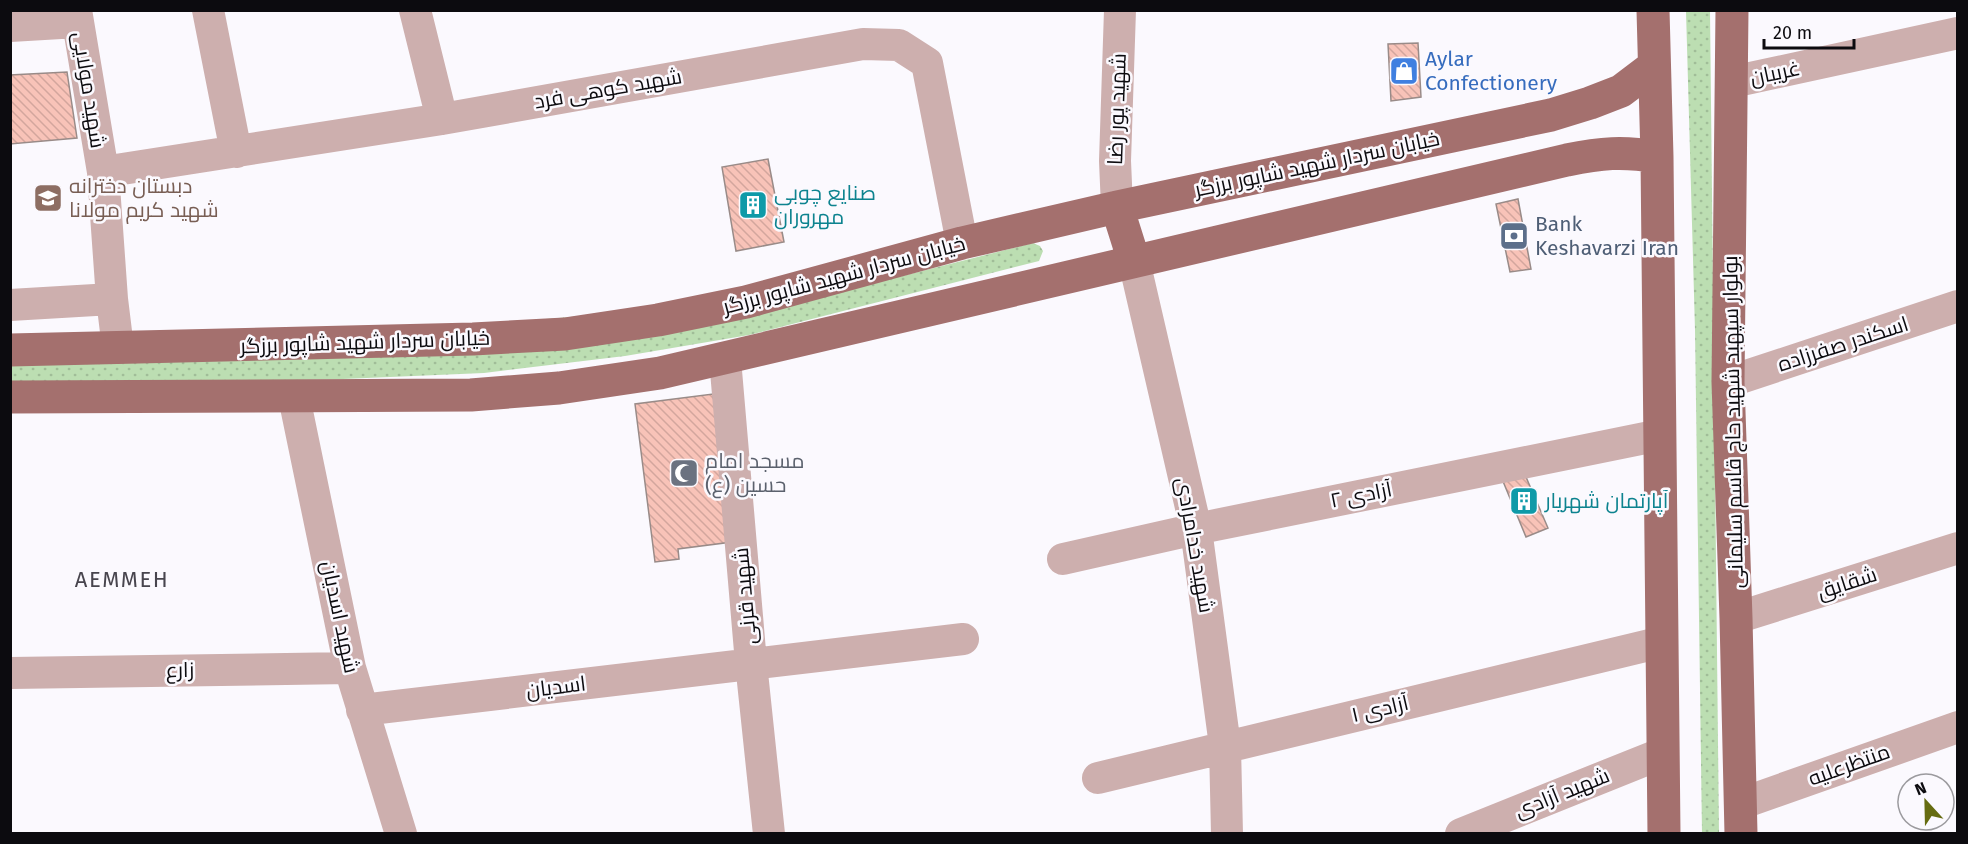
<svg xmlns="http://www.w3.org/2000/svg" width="1968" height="844" viewBox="0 0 1968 844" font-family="'Fira Sans',Cairo,sans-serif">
<defs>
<pattern id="grass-dots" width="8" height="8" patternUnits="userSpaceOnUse" patternTransform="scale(1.5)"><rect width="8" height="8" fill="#bcdeb2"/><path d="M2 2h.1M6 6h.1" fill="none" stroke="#a0bd98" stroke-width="1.8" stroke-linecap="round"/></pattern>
<pattern id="building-back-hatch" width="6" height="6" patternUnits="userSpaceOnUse" patternTransform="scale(1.5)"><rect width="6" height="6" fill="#f8c3b8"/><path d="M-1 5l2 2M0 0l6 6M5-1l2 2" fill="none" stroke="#d3a69d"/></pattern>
</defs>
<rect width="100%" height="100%" fill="#fbf9fe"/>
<!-- grass -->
<path fill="url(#grass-dots)" d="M1686,11H1710L1719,834L1702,833L1695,330Z
M1033,243L1040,246L1043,251L1039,261L749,335L625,356L484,373L343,379L11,386L10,365L827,295Z"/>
<!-- building -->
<path fill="url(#building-back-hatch)" stroke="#998b88" stroke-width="1.5" d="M1418,43L1421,97L1391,101L1388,44Z
M67,72L77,138L10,144V75Z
M768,159L784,242L736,251L722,167Z
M1518,199L1531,269L1510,272L1496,204Z
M713,394L732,542L678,549L679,559L655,562L635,404Z
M1523,470L1548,528L1526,537L1500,474Z"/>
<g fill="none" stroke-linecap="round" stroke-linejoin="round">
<!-- minor -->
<path stroke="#cdafae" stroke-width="32" d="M76,10L103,172L112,299L118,348
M208,10L236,152
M415,10L442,119
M10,26L78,22
M1732,82L1958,33
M103,172L442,119L863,44L899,45L927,63L962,243
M1117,207L1115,161L1120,10
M1134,261L1196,529L1225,746L1227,834
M10,305L112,299
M725,359L751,663L769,834
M1728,382L1958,306
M294,397L350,668L401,834
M1063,559L1196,529L1660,435
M1736,618L1958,548
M10,673L350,668
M362,710L963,639
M1098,778L1662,642
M1740,804L1958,727
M1461,834L1663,753"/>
<!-- major -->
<path stroke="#a4706e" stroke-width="33" d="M1653,10L1657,157L1664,834
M1732,10L1728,382L1736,618L1741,834
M1117,207L1134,261
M10,350L473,339L565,334L658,320L746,302L962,243L1117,207L1551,115L1590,103L1621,91L1654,66
M10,397L471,395L559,388L660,373L1567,160C1601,153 1623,151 1657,157"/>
</g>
<!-- icons -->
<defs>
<g id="shop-square" transform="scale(1.5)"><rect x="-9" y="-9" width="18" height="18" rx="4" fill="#3f7fe0" stroke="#fbf9fe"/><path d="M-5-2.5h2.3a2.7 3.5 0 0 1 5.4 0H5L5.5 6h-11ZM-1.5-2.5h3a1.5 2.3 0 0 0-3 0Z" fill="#fff"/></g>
<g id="school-square" transform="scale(1.5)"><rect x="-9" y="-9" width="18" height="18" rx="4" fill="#8d6e63" stroke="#fbf9fe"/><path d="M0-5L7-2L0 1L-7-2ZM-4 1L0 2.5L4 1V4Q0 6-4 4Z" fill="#fff"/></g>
<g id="building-square" transform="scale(1.5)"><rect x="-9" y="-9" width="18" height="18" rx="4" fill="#0f9aa8" stroke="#fbf9fe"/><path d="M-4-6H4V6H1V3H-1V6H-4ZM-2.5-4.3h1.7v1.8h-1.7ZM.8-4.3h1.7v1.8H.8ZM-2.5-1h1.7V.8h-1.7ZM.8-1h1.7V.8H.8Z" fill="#fff"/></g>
<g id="bank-square" transform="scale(1.5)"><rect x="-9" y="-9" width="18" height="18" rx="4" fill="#5c6f8a" stroke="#fbf9fe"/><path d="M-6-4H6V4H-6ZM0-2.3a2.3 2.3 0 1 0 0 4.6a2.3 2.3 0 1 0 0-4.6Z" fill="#fff"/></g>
<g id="mosque-square" transform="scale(1.5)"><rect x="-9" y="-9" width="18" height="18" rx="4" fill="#6b7280" stroke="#fbf9fe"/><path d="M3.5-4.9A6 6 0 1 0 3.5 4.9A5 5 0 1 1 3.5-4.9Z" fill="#fff"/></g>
</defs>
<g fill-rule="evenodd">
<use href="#shop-square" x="1404" y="71"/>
<use href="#school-square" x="48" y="198"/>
<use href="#building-square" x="753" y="205"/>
<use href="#bank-square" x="1514" y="236"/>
<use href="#mosque-square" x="684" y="473"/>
<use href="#building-square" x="1524" y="501"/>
</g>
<g text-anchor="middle" stroke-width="5" stroke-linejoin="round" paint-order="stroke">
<!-- shop labels -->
<g font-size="21" fill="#366cbe" stroke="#fbf9fe" text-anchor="start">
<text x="1425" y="66">Aylar<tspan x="1425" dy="24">Confectionery</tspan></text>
</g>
<!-- street labels -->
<g font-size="21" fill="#0c0b0f" stroke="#fbf9fe">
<text transform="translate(1775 73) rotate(-12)" y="7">غریبان</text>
<text transform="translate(608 89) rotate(-10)" y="7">شهید کوهی فرد</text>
<text transform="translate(89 90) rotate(81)" y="7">شهید مولایی</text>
<text transform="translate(1117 109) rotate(-88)" y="7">شهید پور رضا</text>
<text transform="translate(1317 164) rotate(-12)" y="7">خیابان سردار شهید شاپور برزگر</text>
<text transform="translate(844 275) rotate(-15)" y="7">خیابان سردار شهید شاپور برزگر</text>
<text transform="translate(365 342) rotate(-2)" y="7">خیابان سردار شهید شاپور برزگر</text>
<text transform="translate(1843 344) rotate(-18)" y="7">اسکندر صفرزاده</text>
<text transform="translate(1733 422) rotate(-91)" y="7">بولوار سپهبد شهید حاج قاسم سلیمانی</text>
<text transform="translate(1361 495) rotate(-11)" y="7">آزادی ۲</text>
<text transform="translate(1195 545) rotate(80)" y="7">شهید خدامرادی</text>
<text transform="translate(1847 583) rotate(-18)" y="7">شقایق</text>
<text transform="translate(745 596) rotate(-95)" y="7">شهید قرنی</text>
<text transform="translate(340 617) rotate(78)" y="7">شهید اسدیان</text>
<text transform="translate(180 670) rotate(-1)" y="7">زارع</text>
<text transform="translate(556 687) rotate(-7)" y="7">اسدیان</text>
<text transform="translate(1380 709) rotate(-13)" y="7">آزادی ۱</text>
<text transform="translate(1849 765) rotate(-20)" y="7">منتظرعلیه</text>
<text transform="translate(1562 793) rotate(-22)" y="7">شهید آزادی</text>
</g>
<!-- education labels -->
<g font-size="21" fill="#785e54" stroke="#fbf9fe" text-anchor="start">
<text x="69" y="193">دبستان دخترانه<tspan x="69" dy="24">شهید کریم مولانا</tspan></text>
</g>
<!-- culture labels -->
<g font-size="21" fill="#0d838f" stroke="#fbf9fe" text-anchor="start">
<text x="774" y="200">صنایع چوبی<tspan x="774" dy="24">مهروران</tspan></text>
<text x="1545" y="508">آپارتمان شهریار</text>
</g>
<!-- service labels -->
<g font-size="21" fill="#4e5e75" stroke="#fbf9fe" text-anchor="start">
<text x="1535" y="231">Bank<tspan x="1535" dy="24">Keshavarzi Iran</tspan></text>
</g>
<!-- worship labels -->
<g font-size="21" fill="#5b616d" stroke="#fbf9fe" text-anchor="start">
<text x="705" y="468">مسجد امام<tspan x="705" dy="24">حسین (ع)</tspan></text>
</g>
<!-- neighbourhood labels -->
<g font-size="22" letter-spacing="1.5" fill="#48454e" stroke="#fbf9fe">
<text x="122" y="587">AEMMEH</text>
</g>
</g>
<!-- border -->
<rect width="1968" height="844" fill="none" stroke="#0c0b0f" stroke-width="24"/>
<!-- north arrow -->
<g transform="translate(1926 802) rotate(338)"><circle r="28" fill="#fbf9fe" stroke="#9b9a9e" stroke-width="1.5"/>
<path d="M0-4.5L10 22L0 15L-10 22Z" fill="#666c11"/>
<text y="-9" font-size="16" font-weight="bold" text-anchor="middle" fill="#0c0b0f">N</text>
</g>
<!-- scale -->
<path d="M1764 39v9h90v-9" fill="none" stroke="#0c0b0f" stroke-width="3"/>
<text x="1773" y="39" font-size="18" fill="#0c0b0f" stroke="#fbf9fe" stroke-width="4.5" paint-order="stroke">20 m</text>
</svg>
